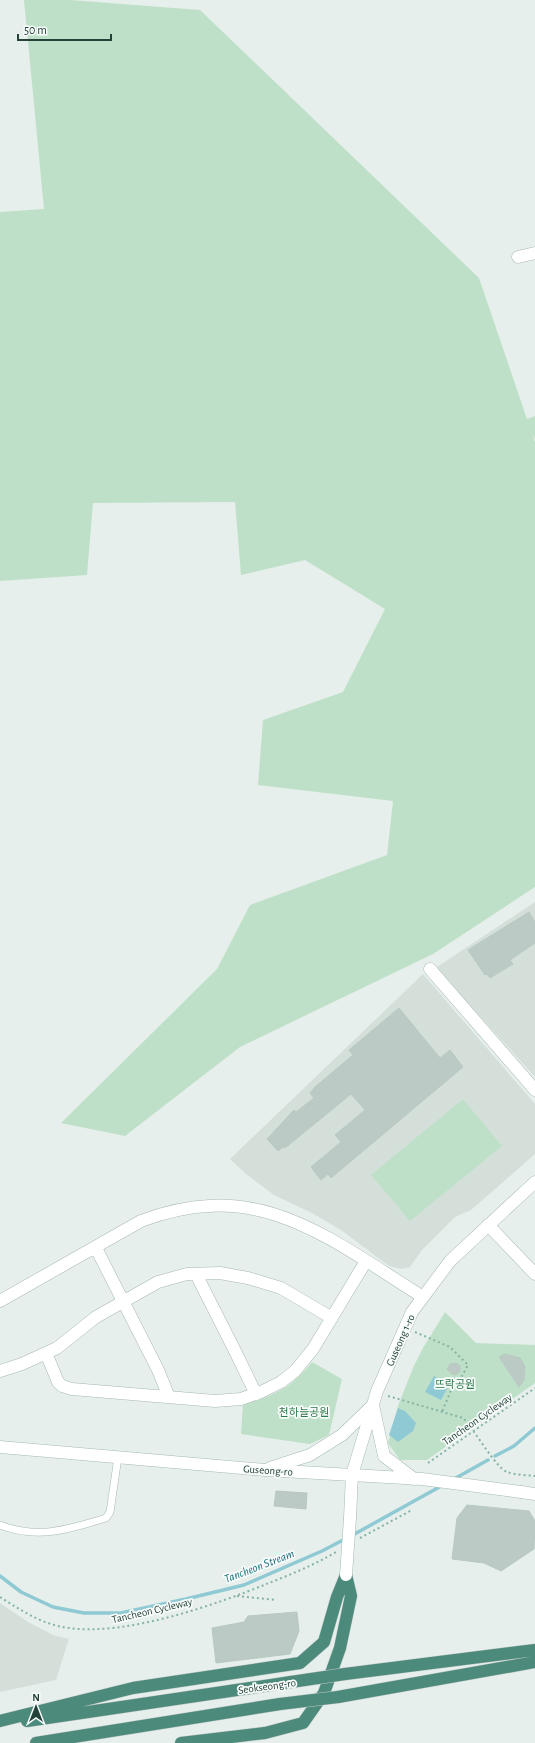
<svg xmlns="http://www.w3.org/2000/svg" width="535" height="1743" viewBox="0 0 535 1743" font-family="'Alegreya Sans','Noto Sans KR',sans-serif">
<rect width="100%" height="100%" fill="#e6efeb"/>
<!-- built -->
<path fill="#d4dfda" d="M535,902V1077L459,993L437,967Z
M423,974L535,1104V1154L471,1210L455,1217L422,1250L410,1267L401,1269L389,1266L341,1230L312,1213L274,1195L246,1174L230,1159Z
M0,1603L28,1622L53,1635L69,1639L56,1680L0,1692Z"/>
<!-- green -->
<path fill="#bfe0c8" d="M24,0H70L200,10L479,278L527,419L535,416V439L532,433L535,442V887L433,954L240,1047L125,1136L61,1123L217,969L250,905L387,855L393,801L258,785L263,720L343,692L385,609L305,560L241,575L235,502L93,503L87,575L0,581V212L44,209Z
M463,1099L502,1146L410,1221L371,1175Z
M445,1312L476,1343L535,1345V1383L427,1460H400L388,1443L398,1406L413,1368L423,1348Z
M312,1362L342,1379L329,1435L310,1444L241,1434L243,1405C276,1394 289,1390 312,1362Z"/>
<!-- water -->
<path fill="#8ec9d4" d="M434,1376L449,1385L441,1400L425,1392Z
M398,1408L405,1411L416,1423L413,1431L398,1442L389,1435Z"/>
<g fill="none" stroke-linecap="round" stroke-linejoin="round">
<!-- stream -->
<path stroke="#8ec9d4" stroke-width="3.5" d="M495,1456L514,1446L535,1428
M454,1479L488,1460
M351,1536L443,1485
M0,1576L21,1592L53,1607L84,1613H121L186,1599L244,1585L322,1551L345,1539"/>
</g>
<!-- building -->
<path fill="#bbcac4" stroke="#b8c9c2" d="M529,912L535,922V943L510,960L513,964L490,978L487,974L485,975L468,950Z
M399,1008L440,1058L450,1050L463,1067L331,1178L328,1174L321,1180L311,1167L341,1142L335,1135L365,1110L351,1094L285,1148L283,1147L278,1151L267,1139L294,1110L296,1112L314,1098L310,1093L315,1087L353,1055L349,1050Z
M505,1354L520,1358L525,1366L524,1380L519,1387L499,1357Z
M456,1363L460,1366V1371L456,1375L452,1374L447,1369L450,1364Z
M276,1491L307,1493L306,1509L274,1506Z
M467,1505L529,1511L535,1521L534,1549L501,1571L484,1563L452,1559L457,1518Z
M297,1612L299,1631L290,1654L216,1663L212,1628L244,1622L248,1616Z"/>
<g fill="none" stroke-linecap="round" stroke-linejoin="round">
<!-- service casing -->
<g stroke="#a8b8b2" stroke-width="8">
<path id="service" d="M0,1525C38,1540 69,1529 106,1518L110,1512L118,1457"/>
</g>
<!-- minor casing -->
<g stroke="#a8b8b2" stroke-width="13">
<path id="minor" d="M488,1225L535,1274
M96,1248L158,1370L169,1397
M196,1274L234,1349L256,1394
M0,1301L141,1221C259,1176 328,1238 423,1297
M46,1353L58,1382L62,1386L72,1389L215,1401L241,1399L261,1392L281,1382L295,1371L313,1349L366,1261
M0,1371L22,1364L57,1348L96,1317L158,1282L187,1274L220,1273L248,1278L281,1288L332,1318"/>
</g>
<!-- tertiary casing -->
<g stroke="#a8b8b2" stroke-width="13">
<path id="tertiary" d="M518,257L535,253
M430,969L535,1090
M521,1492L535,1494
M350,1518L352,1475L377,1391L412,1312L450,1261L535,1182"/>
</g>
<!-- secondary casing -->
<g stroke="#a4bbb3" stroke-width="13">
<path id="secondary" d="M373,1405L384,1456L414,1479
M0,1447L265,1470L422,1479L521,1492
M270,1468L310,1455L342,1435L373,1405"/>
</g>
<!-- trunk casing -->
<g stroke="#c2cac8" stroke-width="13">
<path id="trunk" d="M345,1674L535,1650
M338,1697L535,1662
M0,1721L133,1688L300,1663L324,1642L337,1597L346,1575
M27,1721L291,1682
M36,1743L280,1704
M181,1743L265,1733L303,1723L324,1693L340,1648L351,1596L346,1575"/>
</g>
<!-- path -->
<path stroke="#86b3a5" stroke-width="2" stroke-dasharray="2 3" stroke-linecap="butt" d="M415,1332L450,1347L468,1365L462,1376L454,1383L442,1412
M388,1396L463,1418C475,1430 495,1467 507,1472C515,1475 526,1475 535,1476
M428,1463L535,1388
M360,1538L412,1510
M237,1596L276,1600
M0,1597C22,1611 43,1625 69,1628C127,1636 215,1605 269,1583C292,1574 314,1565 336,1552"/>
<!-- service -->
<use href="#service" stroke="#fff" stroke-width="7"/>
<!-- minor -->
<use href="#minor" stroke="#fff" stroke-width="12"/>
<!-- tertiary -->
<use href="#tertiary" stroke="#fff" stroke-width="12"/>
<!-- secondary -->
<use href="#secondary" stroke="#fff" stroke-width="12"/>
<!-- trunk -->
<use href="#trunk" stroke="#4c8a7c" stroke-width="12"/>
<!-- secondary-bridge casing -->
<g stroke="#a4bbb3" stroke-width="13" stroke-linecap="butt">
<path id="secondary-bridge" d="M346,1575L350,1518"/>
</g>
<!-- trunk-bridge casing -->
<g stroke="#c2cac8" stroke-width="13" stroke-linecap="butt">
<path id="trunk-bridge" d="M291,1682L345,1674
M280,1704L338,1697"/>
</g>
<!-- secondary-bridge -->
<use href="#secondary-bridge" stroke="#fff" stroke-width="12"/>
<!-- trunk-bridge -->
<use href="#trunk-bridge" stroke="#4c8a7c" stroke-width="12"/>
</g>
<g text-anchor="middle" stroke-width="3.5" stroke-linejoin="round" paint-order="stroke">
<!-- street labels -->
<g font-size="11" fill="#24423a" stroke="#f7fbf9">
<text transform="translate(400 1340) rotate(-66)" y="4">Guseong 1-ro</text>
<text transform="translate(477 1419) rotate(-35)" y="4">Tancheon Cycleway</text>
<text transform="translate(268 1470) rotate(4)" y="4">Guseong-ro</text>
<text transform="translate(152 1610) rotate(-13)" y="4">Tancheon Cycleway</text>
<text transform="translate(267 1686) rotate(-8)" y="4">Seokseong-ro</text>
</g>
<!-- park labels -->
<g font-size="11" fill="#2d7a4b" stroke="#f7fbf9">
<text x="455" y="1388">뜨락공원</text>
<text x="304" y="1416">천하늘공원</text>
</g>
<!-- water labels -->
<g font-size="12" font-style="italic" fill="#1c6f80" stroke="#f7fbf9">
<text transform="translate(259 1566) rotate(-21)" y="4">Tancheon Stream</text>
</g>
</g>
<!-- north arrow -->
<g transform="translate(36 1707)" stroke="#f7fbf9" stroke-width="3" paint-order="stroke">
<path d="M0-3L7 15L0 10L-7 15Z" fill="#24423a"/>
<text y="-6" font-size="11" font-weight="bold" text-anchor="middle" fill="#24423a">N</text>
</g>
<!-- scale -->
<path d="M18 34v6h93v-6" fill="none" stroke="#24423a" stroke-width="2"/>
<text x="24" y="34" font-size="12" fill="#24423a" stroke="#f7fbf9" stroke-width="3" paint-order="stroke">50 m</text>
</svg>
